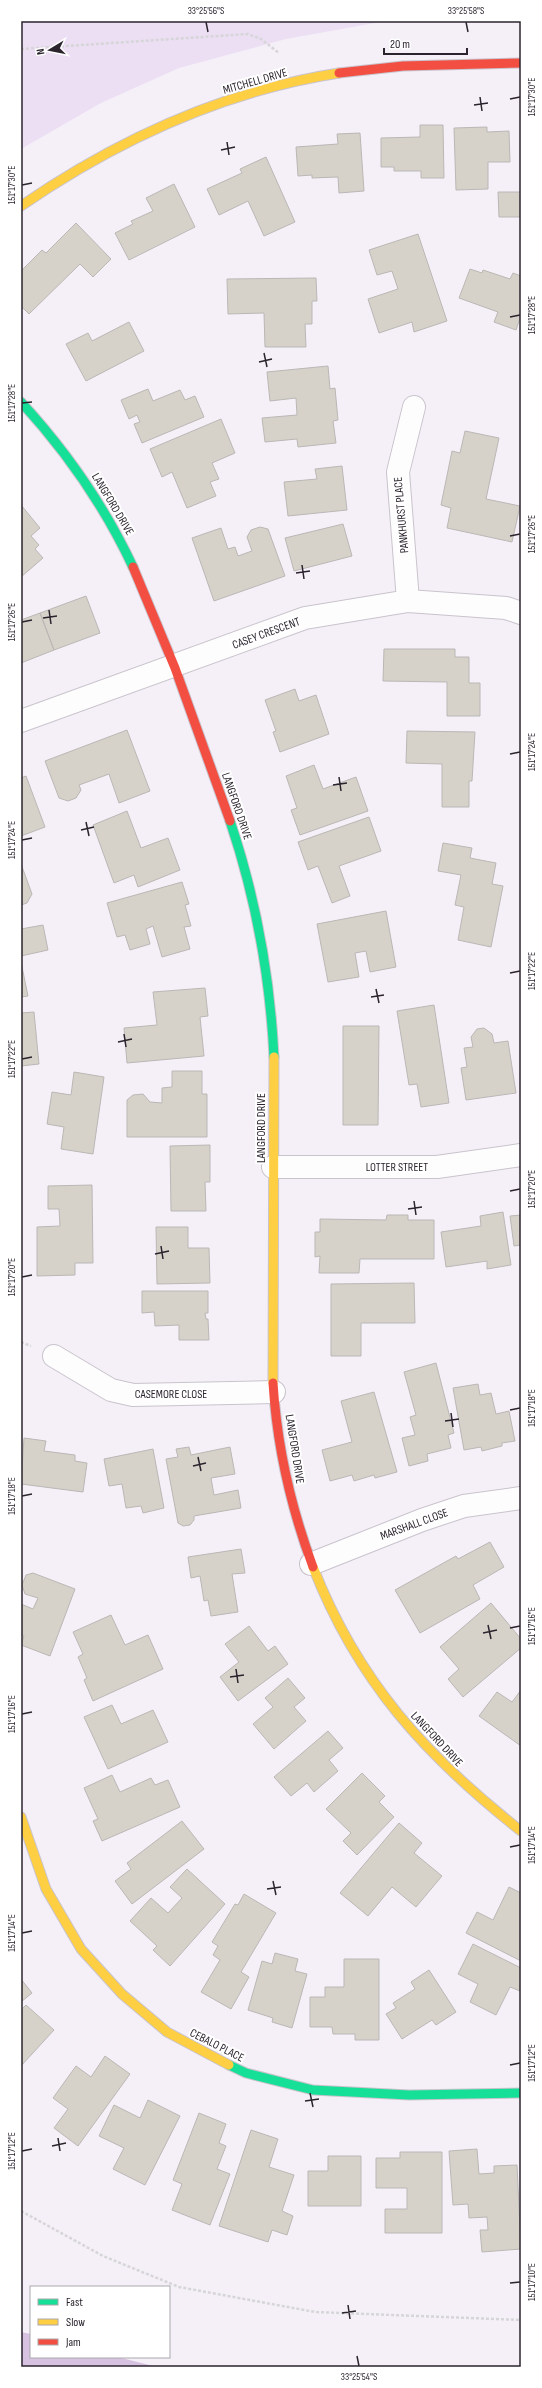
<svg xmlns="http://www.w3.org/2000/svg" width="542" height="2388" viewBox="0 0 542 2388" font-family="'Sofia Sans Condensed',sans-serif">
<rect width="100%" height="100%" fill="#f5f0f8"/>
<!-- green -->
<path fill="#ecdff4" d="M21,21H386L286,39L179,68L101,103L21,149Z"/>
<!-- forest -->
<path fill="#d7c3e1" d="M21,2332L31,2334V2357H118L157,2367H21Z"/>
<!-- building -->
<path fill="#d6d2ca" stroke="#bab7b5" d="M420,125H443L444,178H421V171H394V167H381V138L420,137Z
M487,127V132L509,131L510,162H488V189L456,190L454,128Z
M360,133L364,191L339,193L338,177L312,178V175L298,176L296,147L338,144L337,134Z
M266,157L295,222L264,236L248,201L219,215L207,189L242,173L240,169Z
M174,184L195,227L129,260L115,233L133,224L131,221L153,211L146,198Z
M498,192H521V217H499Z
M76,223L111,259L93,277L80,264L29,314L21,306V271L42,250L46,253Z
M418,234L447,321L414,332L412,322L379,333L368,299L398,289L392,271L377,275L369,250Z
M470,269L482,273L483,270L510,279L513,273L521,276V315L516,330L494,322L498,312L459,298Z
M316,278L317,301H312V324H305L306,347H265L264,313L228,314L227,279Z
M129,322L144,351L86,381L66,344L88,333L92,341Z
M328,366L330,389L335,388L338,420L333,421L336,443L298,447L297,439L265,442L262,418L297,415L296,398L270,401L267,372Z
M148,389L153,401L180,390L185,400L195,396L204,417L142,443L134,424L140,422L137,415L129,419L121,400Z
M221,419L235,453L212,463L219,479L210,482L216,496L187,508L172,472L162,477L150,449Z
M465,431L499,438L486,499L520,506L512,542L447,528L451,508L441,505L452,451L460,453Z
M342,466L347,510L288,516L284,482L317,479L315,469Z
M21,505L40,528L31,536L39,545L35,549L43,558L21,577Z
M343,524L352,556L294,571L285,538Z
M260,527L268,529L285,576L214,601L192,538L221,528L228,549L235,547L238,556L252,551L247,537L251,530Z
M86,596L100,633L54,650L40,613Z
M40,613L54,650L21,663V620Z
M384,649H455V657H469V683H480V716H447V682L383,681Z
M295,689L299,701L316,695L329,734L280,752L273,732L276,731L265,700Z
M127,730L150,791L119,803L109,774L79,785L81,790L76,798L68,801L59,798L45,761Z
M407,731L475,732L472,781H469V807H442V764L406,763Z
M314,765L323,789L356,777L368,811L300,835L291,810L297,808L286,776Z
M26,776L45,827L21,836V778Z
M127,811L141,848L168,838L180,870L138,887L134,875L114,883L93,825Z
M369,817L381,851L339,866L350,896L332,903L318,866L308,870L298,842Z
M443,843L472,848L470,858L496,863L492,884L503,886L491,947L458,940L464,907L455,905L461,875L438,871Z
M21,864L32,894L27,903L21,905Z
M182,882L189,904L185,905L191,926L184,927L190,949L162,957L153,926L146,929L150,944L130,950L125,935L117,937L107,903Z
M386,911L396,967L370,972L366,951L355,953L359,977L328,982L317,924Z
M43,925L48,950L21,956V929Z
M21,962L28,996L21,997Z
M205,988L208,1016L200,1017L204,1056L127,1063L124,1028L157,1025L153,992Z
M434,1005L449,1103L421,1107L417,1084L409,1085L397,1011Z
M34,1012L39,1064L21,1066V1013Z
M343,1026H379L378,1125H343Z
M484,1028L492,1034L494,1043L508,1041L516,1093L466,1100L461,1068L467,1067L464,1048L473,1047L471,1037L477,1029Z
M172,1071H202V1094H207V1137H127V1100L133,1095L143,1094L150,1102L162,1103V1088L172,1087Z
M74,1072L104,1077L93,1154L61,1149L64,1127L47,1124L52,1092L71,1095Z
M210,1145V1182H205L206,1211H171L170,1146Z
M92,1185L93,1263H75V1275L37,1276V1227L60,1226L59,1209H48V1186Z
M503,1212L511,1265L487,1269V1261L446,1267L441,1232L481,1226L480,1216Z
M387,1215H408V1220H434V1259H360L359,1273H319L320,1256L315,1257V1232H320V1219L386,1220Z
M521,1215V1245L514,1246L510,1216Z
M156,1227H188V1248H209L210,1283L157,1284Z
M414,1283L415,1323H361V1356H331V1284Z
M142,1291H208V1313H205L206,1319H208L209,1340H179V1325L155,1326L154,1312L142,1313Z
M436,1363L454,1433L448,1435L451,1448L427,1454L428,1461L409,1466L402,1438L415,1435L410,1417L416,1415L404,1372Z
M478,1384L480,1395L491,1393L496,1414L509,1411L515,1441L502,1443V1446L482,1451L481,1447L464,1450L453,1388Z
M374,1392L397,1472L375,1478L374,1475L354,1481L352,1475L330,1481L322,1450L352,1442L341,1401Z
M24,1438L46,1441L44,1451L75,1455V1461L87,1463L83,1492L21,1484Z
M189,1447L191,1455L230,1447L235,1474L211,1478L214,1495L238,1490L241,1508L194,1516V1520L190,1525L183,1526L178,1523L166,1459L178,1457L176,1449Z
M153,1449L164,1508L143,1513L141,1506L126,1508L122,1484L109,1486L104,1459Z
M490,1542L504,1567L473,1585L480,1599L420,1633L395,1590L456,1556L458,1559Z
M241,1549L245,1573L232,1574L238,1612L211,1616L208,1600L204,1601L200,1576L191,1578L188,1557Z
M33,1573L75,1589L50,1656L21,1645L24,1636L21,1635V1604L33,1609L38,1598L25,1594L22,1585L26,1575Z
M491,1603L521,1639V1648L463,1697L448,1679L459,1669L440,1647Z
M111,1615L125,1645L148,1635L163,1669L93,1701L84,1680L87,1678L78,1657L83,1654L73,1632Z
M249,1626L268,1651L275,1646L288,1664L238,1701L220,1677L239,1662L225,1644Z
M288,1678L305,1698L294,1707L306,1721L274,1749L253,1724L273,1707L265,1698Z
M521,1690V1746L479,1716L497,1692L512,1702Z
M112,1705L121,1724L153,1710L168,1742L108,1769L84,1717Z
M328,1731L343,1748L329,1760L338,1771L314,1792L307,1783L291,1796L274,1777Z
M362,1773L385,1796L379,1802L394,1817L357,1855L343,1841L351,1833L326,1809Z
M112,1775L120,1792L151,1778L155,1785L168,1780L180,1807L102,1841L93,1821L98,1819L84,1788Z
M182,1821L204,1849L132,1904L115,1881L131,1869L127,1863Z
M399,1823L422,1843L414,1853L442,1876L416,1907L392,1887L368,1916L340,1893Z
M187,1869L225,1904L170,1966L153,1950L157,1946L130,1921L151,1898L168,1913L182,1898L170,1887Z
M509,1887L521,1893V1961L466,1933L477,1912L493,1920Z
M244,1894L276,1913L241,1972L249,1977L231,2009L201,1992L220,1960L213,1955L218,1946L212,1942L235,1904L238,1905Z
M473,1944L521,1968L520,1991L510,1987L496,2015L470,2002L478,1984L458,1974Z
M275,1953L298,1959L295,1971L307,1974L292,2028L272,2022L273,2018L248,2010L262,1961L272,1964Z
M344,1959H379V2040H355V2034H333L332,2027H310V1997H325V1987H344Z
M429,1970L456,2012L436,2025L432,2020L402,2039L386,2014L396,2008L393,2003L415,1989L411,1982Z
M21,1979L32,1993L21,2002Z
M26,2005L54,2030L21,2066V2010Z
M105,2056L130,2074L78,2146L54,2128L68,2109L53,2098L76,2066L91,2077Z
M148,2100L180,2116L145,2185L113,2169L124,2148L99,2136L114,2105L140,2118Z
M199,2113L226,2124L219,2143L226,2146L217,2169L230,2174L210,2225L172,2210L182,2184L173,2180Z
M251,2130L278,2139L269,2167L294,2175L282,2211L293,2216L287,2235L272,2230L268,2242L219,2226Z
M477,2149L479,2174L494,2173V2166L517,2165L521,2249L482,2252L480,2230H488L487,2217L469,2218L468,2204L453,2205L449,2151Z
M400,2152H442V2233H385V2209H407V2188H376V2158H400Z
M328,2156H361V2206H308V2171H328Z"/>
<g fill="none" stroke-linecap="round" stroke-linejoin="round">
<!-- street casing -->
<g stroke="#c9c3cc" stroke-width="24">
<path id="street" d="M408,601L398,472L414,407
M21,721L305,618L408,601L506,608L521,613
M273,1167H437L521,1155
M54,1356L111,1390L133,1395L274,1392
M311,1564L422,1520L464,1506L521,1498"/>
</g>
<!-- fast casing -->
<g stroke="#c9c3cc" stroke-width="11">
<path id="fast" d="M21,402C67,452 104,505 133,567
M230,821C256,898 270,976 274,1057
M229,2065L246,2073L313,2090L409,2095L521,2093"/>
</g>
<!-- slow casing -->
<g stroke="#c9c3cc" stroke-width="11">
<path id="slow" d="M21,206C117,140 223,91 339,73
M273,1383L274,1057
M313,1567C358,1682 426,1756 521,1831
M21,1817L46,1889L81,1949L122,1994L167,2032L229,2065"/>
</g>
<!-- jam casing -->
<g stroke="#c9c3cc" stroke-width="11">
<path id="jam" d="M339,73L403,66L521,63
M133,567L175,668L230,821
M273,1383C277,1446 291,1508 313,1567"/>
</g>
<!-- path -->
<path stroke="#d6d5d7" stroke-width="2.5" stroke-dasharray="3 2" stroke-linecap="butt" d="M21,49L248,34L261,39L279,53
M21,1342L31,1346
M21,2211L103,2256L179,2287L315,2312L521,2320"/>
<!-- street -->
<use href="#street" stroke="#fefdfe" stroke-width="22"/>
<!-- fast -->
<use href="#fast" stroke="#16e098" stroke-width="9"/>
<!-- slow -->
<use href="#slow" stroke="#ffcf43" stroke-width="9"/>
<!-- jam -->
<use href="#jam" stroke="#f24e42" stroke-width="9"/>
</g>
<!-- ticks -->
<path fill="none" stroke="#2b242e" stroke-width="1.5" d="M206,22L208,32M466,22L468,32M480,97L482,111M510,99L520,97M474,105L488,103M227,142L229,155M221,150L235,147M22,185L32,183M510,317L520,315M264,353L267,367M259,362L272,359M22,403L32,402M510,536L520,534M302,565L304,579M296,573L310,571M49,610L51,624M43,618L57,616M22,622L32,620M510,754L520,752M339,777L341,791M333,785L347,783M86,822L89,836M81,830L94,827M22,840L32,838M510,973L520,971M376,989L379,1003M371,997L384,995M124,1034L126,1047M118,1042L132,1039M22,1059L32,1057M510,1191L520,1189M414,1201L416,1215M408,1209L422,1207M161,1246L163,1259M155,1254L169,1251M22,1277L32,1275M510,1410L520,1408M451,1413L453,1427M445,1421L459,1419M198,1457L201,1471M193,1466L206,1463M22,1496L32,1494M488,1625L491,1639M510,1628L520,1626M483,1633L497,1630M236,1669L238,1683M230,1677L244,1675M22,1714L32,1712M510,1847L520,1845M273,1881L276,1895M267,1889L281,1887M22,1933L32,1931M510,2065L520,2063M310,2093L313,2107M305,2101L319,2099M58,2138L60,2151M52,2146L66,2143M22,2151L32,2149M510,2283L520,2282M348,2305L350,2319M342,2313L356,2311M357,2356L359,2366"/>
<g text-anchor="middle" stroke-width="4" stroke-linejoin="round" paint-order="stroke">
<!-- street labels -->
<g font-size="12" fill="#2b242e" stroke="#fff">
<text transform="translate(255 81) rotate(-16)" y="4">MITCHELL DRIVE</text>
<text transform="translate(113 504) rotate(59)" y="4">LANGFORD DRIVE</text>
<text transform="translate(401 515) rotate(-95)" y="4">PANKHURST PLACE</text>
<text transform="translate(266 633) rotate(-20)" y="4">CASEY CRESCENT</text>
<text transform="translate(237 806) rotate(71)" y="4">LANGFORD DRIVE</text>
<text transform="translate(261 1128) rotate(-90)" y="4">LANGFORD DRIVE</text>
<text x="397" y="1171">LOTTER STREET</text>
<text x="171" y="1398">CASEMORE CLOSE</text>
<text transform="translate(295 1449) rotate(81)" y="4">LANGFORD DRIVE</text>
<text transform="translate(414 1524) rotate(-20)" y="4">MARSHALL CLOSE</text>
<text transform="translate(437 1739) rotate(47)" y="4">LANGFORD DRIVE</text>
<text transform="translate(217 2045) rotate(27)" y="4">CEBALO PLACE</text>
</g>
</g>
<!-- border -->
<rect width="542" height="2388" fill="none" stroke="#ffffff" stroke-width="44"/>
<!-- legend -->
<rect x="30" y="2286" width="140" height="72" fill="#ffffff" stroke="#aaa7ab"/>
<rect x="38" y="2299" width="20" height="6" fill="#16e098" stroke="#aaa7ab"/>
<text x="66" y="2306" font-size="12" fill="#2b242e">Fast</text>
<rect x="38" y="2319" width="20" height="6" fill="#ffcf43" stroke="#aaa7ab"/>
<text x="66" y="2326" font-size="12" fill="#2b242e">Slow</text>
<rect x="38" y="2339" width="20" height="6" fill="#f24e42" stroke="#aaa7ab"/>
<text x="66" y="2346" font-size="12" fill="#2b242e">Jam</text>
<!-- north arrow -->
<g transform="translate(50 50) rotate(260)" stroke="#ffffff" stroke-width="3" paint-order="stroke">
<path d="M0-3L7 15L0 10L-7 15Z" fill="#2b242e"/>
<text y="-6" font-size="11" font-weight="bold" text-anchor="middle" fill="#2b242e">N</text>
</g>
<!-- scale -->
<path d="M384 48v6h83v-6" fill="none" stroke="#2b242e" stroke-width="2"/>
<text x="390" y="48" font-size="12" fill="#2b242e" stroke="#ffffff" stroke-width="3" paint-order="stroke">20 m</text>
<rect x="22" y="22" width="498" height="2344" fill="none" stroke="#2b242e" stroke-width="1.5"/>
<g font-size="10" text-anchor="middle" fill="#2b242e">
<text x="206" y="14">33°25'56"S</text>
<text x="466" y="14">33°25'58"S</text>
<text transform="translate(531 97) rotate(-90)" y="4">151°17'30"E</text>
<text transform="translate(11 185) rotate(-90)" y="4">151°17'30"E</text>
<text transform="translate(531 315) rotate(-90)" y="4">151°17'28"E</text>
<text transform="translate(11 403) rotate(-90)" y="4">151°17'28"E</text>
<text transform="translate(531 534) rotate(-90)" y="4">151°17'26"E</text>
<text transform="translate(11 622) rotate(-90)" y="4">151°17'26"E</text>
<text transform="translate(531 752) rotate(-90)" y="4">151°17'24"E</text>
<text transform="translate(11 840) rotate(-90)" y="4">151°17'24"E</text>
<text transform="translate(531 971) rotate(-90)" y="4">151°17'22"E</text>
<text transform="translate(11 1059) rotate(-90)" y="4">151°17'22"E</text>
<text transform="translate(531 1189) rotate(-90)" y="4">151°17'20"E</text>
<text transform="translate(11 1277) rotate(-90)" y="4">151°17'20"E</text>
<text transform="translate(531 1408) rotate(-90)" y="4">151°17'18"E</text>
<text transform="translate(11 1496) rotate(-90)" y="4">151°17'18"E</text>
<text transform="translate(531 1626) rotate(-90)" y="4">151°17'16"E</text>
<text transform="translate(11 1714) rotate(-90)" y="4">151°17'16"E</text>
<text transform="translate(531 1845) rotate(-90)" y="4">151°17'14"E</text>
<text transform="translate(11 1933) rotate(-90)" y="4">151°17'14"E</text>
<text transform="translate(531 2063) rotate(-90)" y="4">151°17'12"E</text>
<text transform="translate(11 2151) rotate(-90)" y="4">151°17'12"E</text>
<text transform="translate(531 2282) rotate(-90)" y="4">151°17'10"E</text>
<text x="359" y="2380">33°25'54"S</text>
</g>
</svg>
